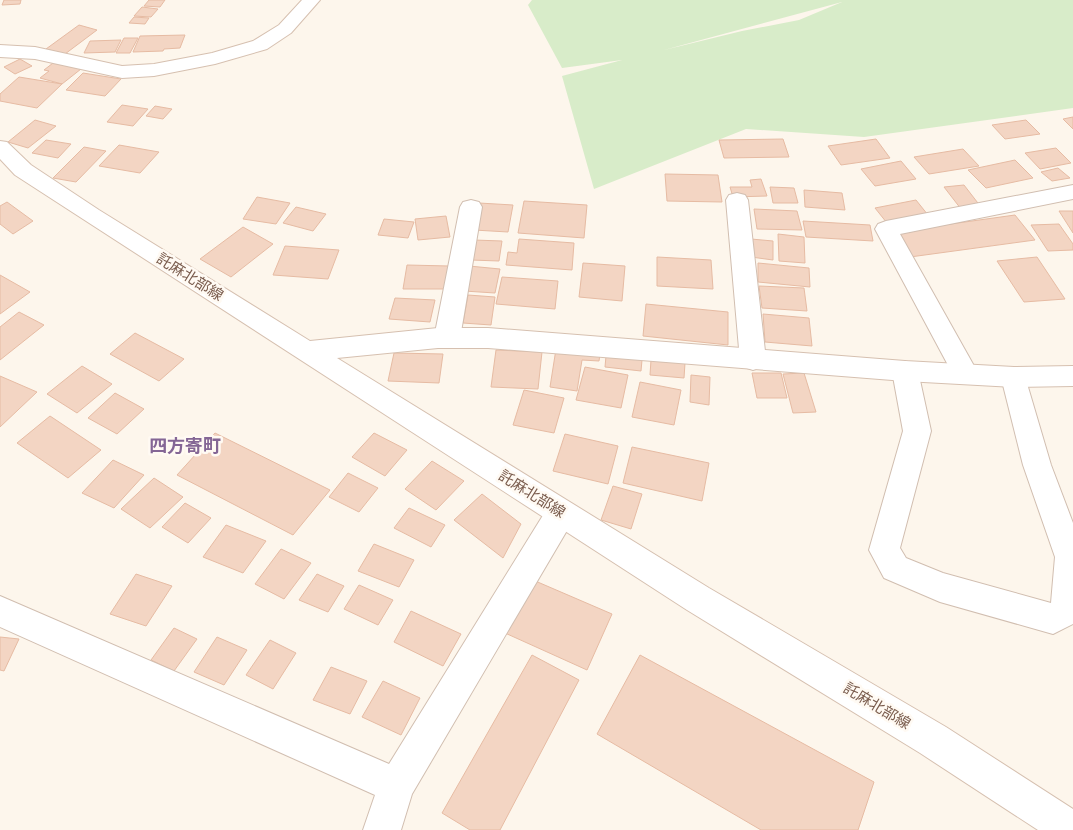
<svg xmlns="http://www.w3.org/2000/svg" width="1073" height="830" viewBox="0 0 1073 830" font-family="Montserrat,'Noto Sans JP',sans-serif">
<rect width="100%" height="100%" fill="#fdf6ec"/>
<!-- green -->
<path fill="#d8ecc9" fill-rule="evenodd" d="M532,0H1073V108L864,137L746,129L594,189L562,76L622,60L562,68L528,5ZM842,2L799,20L742,31L664,50Z"/>
<!-- building -->
<path fill="#f3d5c3" stroke="#e6bba3" d="M4,0H21L20,4L2,5Z
M149,0H165L160,7L144,6Z
M142,7L158,9L151,17L134,16Z
M134,17L149,18L145,24L129,23Z
M79,25L97,30L65,54L46,49Z
M185,35L180,48L164,49L163,51L133,52L140,36Z
M124,38H138L130,53H116Z
M121,40L115,52L84,53L90,41Z
M20,59L32,66L15,74L4,67Z
M53,63L81,69L62,84L40,78L49,71L44,70Z
M83,73L121,79L105,96L66,90Z
M19,77L62,84L37,108L0,101V94Z
M122,105L148,109L133,126L107,122Z
M155,106L172,109L163,119L146,116Z
M1073,117V129L1063,119Z
M35,120L56,126L28,148L8,142Z
M1026,120L1040,134L1005,139L992,125Z
M783,139L789,157L724,158L719,140Z
M876,139L890,158L841,165L828,146Z
M46,140L71,144L58,158L32,153Z
M119,145L159,152L140,173L99,166Z
M84,147L106,151L76,182L53,178Z
M1056,148L1071,163L1040,169L1025,153Z
M963,149L979,166L929,174L914,157Z
M1015,160L1033,178L986,188L968,170Z
M901,161L916,179L875,186L861,169Z
M1058,168L1070,178L1052,181L1041,172Z
M665,174L718,175L722,202L667,201Z
M761,179L767,196L733,197L730,187H752L750,180Z
M964,185L981,207L961,209L944,187Z
M770,187L794,188L798,203H773Z
M804,190L842,193L845,210L805,207Z
M257,197L290,203L276,224L243,219Z
M916,200L928,215L887,223L875,208Z
M524,201L587,205L584,238L518,233Z
M7,202L33,221L13,234L0,224V206Z
M479,203L513,205L508,232L474,230Z
M296,207L326,214L313,231L283,223Z
M754,209L797,211L802,230L757,229Z
M1059,211H1073V233Z
M1015,215L1035,240L910,257L893,232Z
M446,216L450,237L418,240L415,219Z
M384,219L414,222L408,238L378,235Z
M803,221L870,225L873,241L806,237Z
M1059,224L1073,244V250L1048,251L1031,225Z
M243,227L273,244L231,277L200,259Z
M778,234L804,237L805,263L779,261Z
M519,239L574,243L572,270L506,265L508,252L517,253Z
M751,239L773,241V260L751,257Z
M474,240L502,241L499,261L471,260Z
M285,246L339,250L328,279L273,275Z
M657,257L711,260L713,289L657,286Z
M1037,257L1065,299L1024,302L997,261Z
M583,263L625,266L622,301L579,297Z
M758,263L809,268L810,287L758,282Z
M407,265L449,266L446,289H403Z
M469,266L500,269L495,293L464,291Z
M0,275L30,292L0,314Z
M502,277L558,281L555,309L496,304Z
M759,286L804,288L807,311L762,308Z
M468,295L495,297L491,325L463,323Z
M395,298L435,300L430,322L389,319Z
M646,304L728,312V345L643,336Z
M19,312L44,325L0,360V327Z
M763,314L809,318L812,346L765,342Z
M135,333L184,359L159,381L110,354Z
M556,349L600,354L599,361L582,360L577,391L550,387Z
M496,350L542,352L538,389L491,387Z
M394,353L443,354L439,383L388,381Z
M606,356L642,360L641,371L605,367Z
M651,360L685,363L684,378L650,375Z
M82,366L112,384L77,413L47,394Z
M585,367L628,375L621,408L576,400Z
M752,373H781L787,398H757Z
M804,373L816,412L793,413L783,374Z
M691,375L710,377L709,405L690,402Z
M0,376L37,392L0,427Z
M640,382L681,390L674,425L632,417Z
M524,390L564,398L554,433L513,425Z
M115,393L144,409L117,434L88,418Z
M50,416L101,450L68,478L17,443Z
M215,433L330,490L293,535L177,475Z
M374,433L407,450L385,476L352,457Z
M565,434L618,446L608,484L553,471Z
M632,447L709,463L702,501L623,483Z
M113,460L144,475L114,508L82,493Z
M432,461L464,481L436,510L405,489Z
M348,473L378,488L359,512L329,497Z
M154,478L183,497L150,528L121,509Z
M613,486L642,494L631,529L601,520Z
M482,494L521,524L503,558L454,520Z
M185,503L211,518L188,543L162,527Z
M409,508L445,525L431,547L394,528Z
M226,525L266,541L243,573L203,557Z
M374,544L414,560L399,587L358,571Z
M281,549L311,563L284,599L255,584Z
M136,574L172,586L146,626L110,614Z
M317,574L344,586L328,612L299,600Z
M533,580L612,614L587,670L505,633Z
M359,585L393,600L378,625L344,609Z
M411,611L461,634L443,666L394,642Z
M174,628L197,639L174,671L151,660Z
M0,637L19,639L4,671L0,670Z
M217,637L247,650L224,685L194,672Z
M270,640L296,653L273,689L246,675Z
M532,655L579,680L500,830H470L442,813Z
M640,655L874,782L858,830H761L597,734Z
M331,667L367,681L350,714L313,700Z
M383,681L420,698L401,735L362,717Z"/>
<g fill="none" stroke-linecap="round" stroke-linejoin="round">
<!-- street casing -->
<g stroke="#d1beb0" stroke-width="2">
<path id="street" d="M1073,185V199L900,234L978,373L974,380L965,383L956,380L875,229L878,224L886,221Z
M737,193L745,195L748,200L766,360L762,367L753,370L744,367L740,360L726,200L729,195Z
M471,200L479,202L482,207L460,338L456,345L447,348L438,345L434,338L460,207L463,202Z
M905,361L914,364L918,371L931,431L900,548L906,558L943,573L1051,603L1055,557L1023,465L1001,377L1005,370L1014,367L1023,370L1051,465L1073,523V624L1053,634L940,602L884,578L869,550L903,431L892,371L896,364Z
M561,500L572,504L576,513L572,522L412,794L401,830H363L375,795L0,627V596L389,764L550,504Z"/>
</g>
<!-- secondary casing -->
<g stroke="#d6c0b0" stroke-width="2">
<path id="secondary" d="M302,0H320L291,33L267,49L215,64L154,76L122,78L35,59L0,57V45L35,47L122,66L154,64L212,53L253,41L279,25Z
M0,141L7,142L31,165L99,210L310,341L438,328H488L905,361L1014,367L1073,366V386L1014,387L905,381L488,348H438L337,358L709,588L946,727L1073,809V830H1038L920,753L687,610L15,175L0,159Z"/>
</g>
<!-- street -->
<use href="#street" fill="#fff" fill-rule="evenodd"/>
<!-- secondary -->
<use href="#secondary" fill="#fff" fill-rule="evenodd"/>
</g>
<g text-anchor="middle" stroke-width="5" stroke-linejoin="round" paint-order="stroke">
<!-- street labels -->
<g font-size="15" fill="#7a5c4d" stroke="#fffaf3">
<text transform="translate(190 277) rotate(32)" y="5">託麻北部線</text>
<text transform="translate(532 494) rotate(32)" y="5">託麻北部線</text>
<text transform="translate(877 706) rotate(31)" y="5">託麻北部線</text>
</g>
<!-- quarter labels -->
<g font-size="18" font-weight="bold" fill="#846695" stroke="#fffaf3">
<text x="185" y="452">四方寄町</text>
</g>
</g>
</svg>
